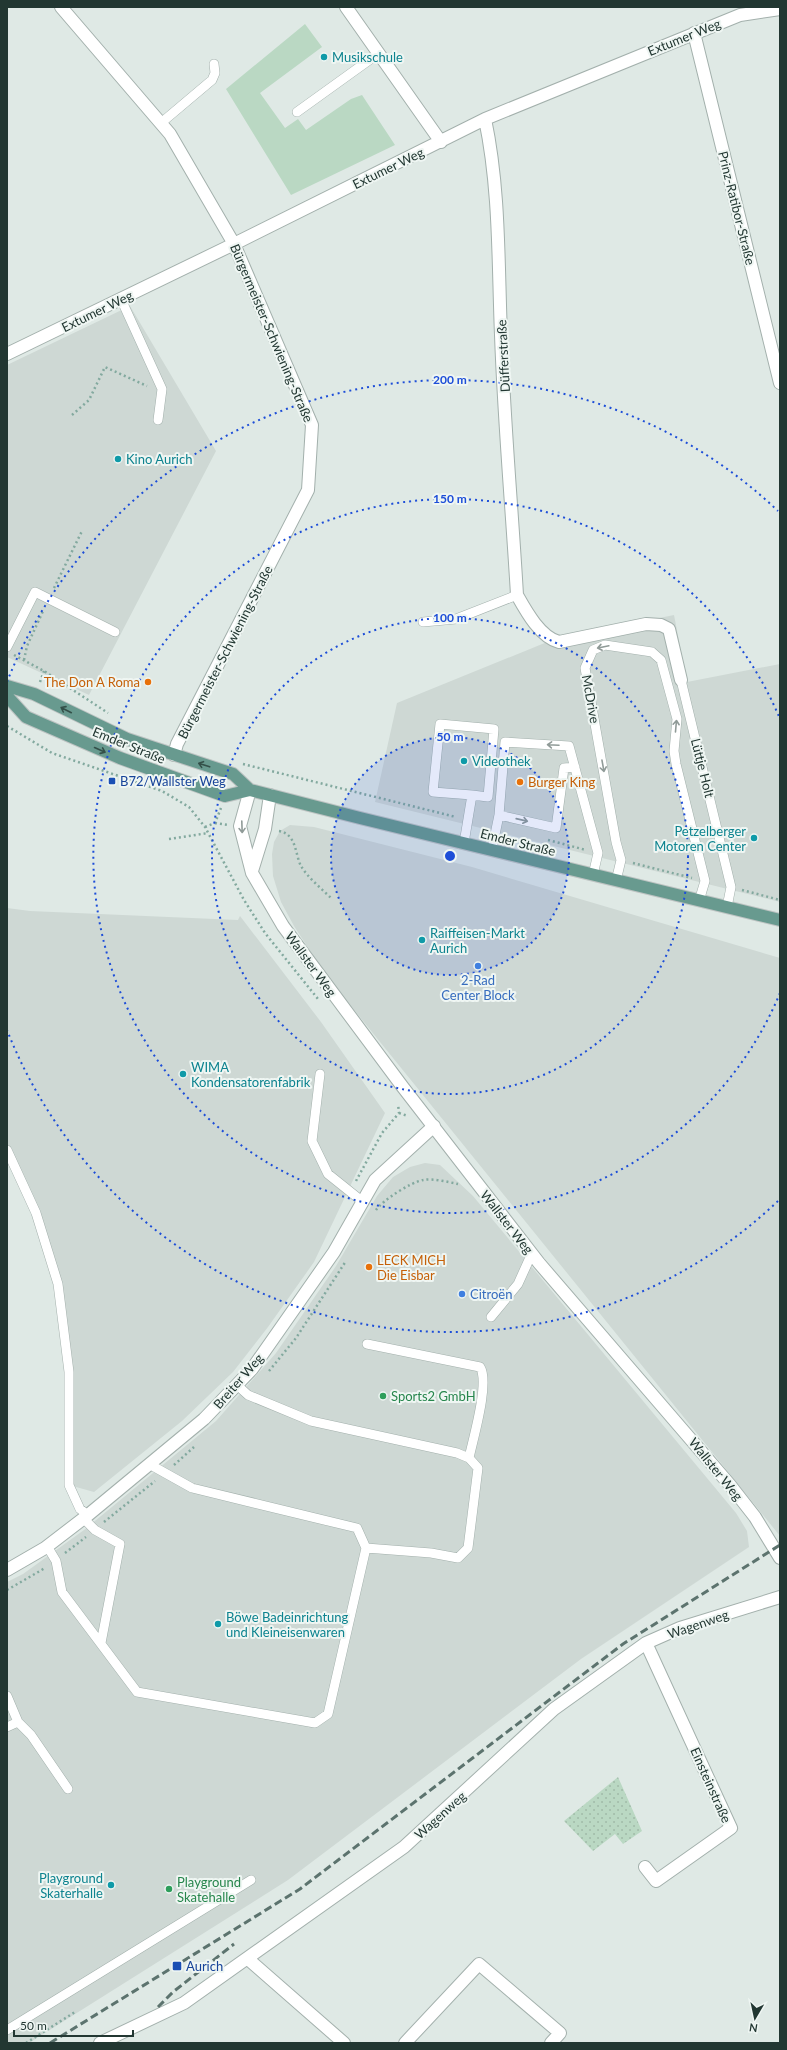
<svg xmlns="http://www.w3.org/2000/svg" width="787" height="2050" viewBox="0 0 787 2050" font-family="Lato,sans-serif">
<defs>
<pattern id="park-dots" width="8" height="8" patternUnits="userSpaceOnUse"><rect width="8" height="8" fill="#bad8c3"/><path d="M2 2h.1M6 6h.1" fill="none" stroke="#a0baa8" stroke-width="1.8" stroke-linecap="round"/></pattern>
</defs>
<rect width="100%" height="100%" fill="#dfe9e5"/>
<!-- built -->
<path fill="#ced8d4" d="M130,306L216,451L89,695L7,657V365Z
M674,615L687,682L780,664V902L375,802L397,703L552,640Z
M290,825L314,827L472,867L780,958V1536L325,974L294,926L281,902L273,876L272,854L274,842L280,831Z
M7,908L30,911L238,920L240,916L321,1022L385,1113L314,1262L268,1327L233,1372L182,1421L94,1492L69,1485L71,1374L58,1284L36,1213L7,1150Z
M425,1163L440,1165L473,1196L736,1513L747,1531L749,1547L581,1659L288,1880L29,2043H7V1582L23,1574L84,1530L216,1421L276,1353L336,1266L377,1196L393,1177L410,1167Z"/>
<!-- grass -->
<path fill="#bad8c3" d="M305,24L322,47L260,93L285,128L298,119L306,130L351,99L362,95L395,145L291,195L226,89Z"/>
<!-- park -->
<path fill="url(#park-dots)" d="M618,1777L642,1831L623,1844L615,1834L593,1851L564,1821Z"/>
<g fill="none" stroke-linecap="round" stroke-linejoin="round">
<!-- service casing -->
<g stroke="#a3b0ac" stroke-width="10">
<path id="service" d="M297,112L379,53
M161,123L212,80L215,73L214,64
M121,299L162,389L158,420
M423,622L456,619L517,595
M7,647L35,592L115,632
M681,680L731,887L727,907
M575,767L564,768L556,828L499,815L505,742L569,746L598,853L593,875
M464,843L472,795L488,797L494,729L440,724L433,792L472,795
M492,849L499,815
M616,881L621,860L616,842L585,668L593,650L605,645L652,652L661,660L677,719L674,751L676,764L705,881L699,901
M320,1074L312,1141L328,1174L363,1202
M7,1150L36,1213L58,1284L69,1372V1485L80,1509L88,1515
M491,1317L518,1284L532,1253
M367,1344L480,1367C490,1382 473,1439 469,1458
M237,1385L248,1395L311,1421L457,1453L469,1458L478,1468L468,1548L458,1558L431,1553L366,1548
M84,1519L95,1530L120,1544L101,1643
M47,1546L56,1561L62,1592L137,1692L315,1723L328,1714L366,1548L357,1528L192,1488L149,1464
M7,1696L18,1722L7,1727
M18,1722L31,1735L68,1789
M7,2030L251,1880"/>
</g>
<!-- minor casing -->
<g stroke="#a3b0ac" stroke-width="14">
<path id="minor" d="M61,7L170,134L234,244L312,425L308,490L177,744L174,755
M346,7L441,142
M694,33L780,383
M485,119C500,190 498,263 501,335C504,422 512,509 517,595C526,611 540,637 559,642L646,624L661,625L669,629L681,680
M7,354L234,244L485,119L740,15L780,9
M7,1570L45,1548L88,1515L204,1419L252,1369L334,1252L375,1180L434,1126
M645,1867L656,1881L731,1828L646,1643
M248,1959L344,2043
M100,2043L184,2003L404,1847L554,1709L646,1643L680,1628L780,1597
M405,2043L479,1964L560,2033L551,2043"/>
</g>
<!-- tertiary casing -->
<g stroke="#a3b0ac" stroke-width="14">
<path id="tertiary" d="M250,790L240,826L252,873L283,926L402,1086L539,1263L730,1485L755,1517L780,1558
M252,871L265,829L270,795"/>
</g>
<!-- primary casing -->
<g stroke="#bdc3c2" stroke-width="14">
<path id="primary" d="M7,686L34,694L127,739L233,774L250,790L360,818L780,920
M7,696L26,717L120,758L225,796L250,790"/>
</g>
<!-- path -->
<path stroke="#83a99f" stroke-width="2.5" stroke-dasharray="2 3" stroke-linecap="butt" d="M72,415L89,400L105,367L147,386
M54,588L82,531
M14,655L44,671L108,713
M24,660L27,646L44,609
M40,682L44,671
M7,726L52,753L162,791L189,807L205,827L244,900L265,933L318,999
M243,764L456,817
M215,823L228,825
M205,827L215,823L221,808
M279,831C297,834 295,855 301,866C308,878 322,889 332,899
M169,839L208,833
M548,840L586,850
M633,863L692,878
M742,890L780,900
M399,1113L408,1116
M356,1181L382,1133L399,1113L398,1104
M376,1210C383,1200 411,1182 423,1180C433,1178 448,1182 458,1184
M269,1371L296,1338L346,1261
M174,1465L194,1447
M104,1522L155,1481
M65,1553L86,1537
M7,1590L45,1568
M26,2043L75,2012"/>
<!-- service -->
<use href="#service" stroke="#fff" stroke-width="9"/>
<!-- minor -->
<use href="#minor" stroke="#fff" stroke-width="12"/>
<!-- tertiary -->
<use href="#tertiary" stroke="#fff" stroke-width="12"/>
<!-- primary -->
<use href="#primary" stroke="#689a8f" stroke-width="12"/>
<!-- rail -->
<path stroke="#5c736e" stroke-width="3" stroke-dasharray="8 4" stroke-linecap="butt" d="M158,2007L173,1992L234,1944
M50,2043L300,1889L623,1644L780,1545"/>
</g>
<!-- one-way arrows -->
<defs><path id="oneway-shaft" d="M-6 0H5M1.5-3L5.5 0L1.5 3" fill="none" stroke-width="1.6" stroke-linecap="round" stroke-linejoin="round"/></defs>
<g stroke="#909b98">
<use href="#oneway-shaft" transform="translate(603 647) rotate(168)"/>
<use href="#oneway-shaft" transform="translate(676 726) rotate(-85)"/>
<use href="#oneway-shaft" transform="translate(553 745) rotate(-177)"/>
<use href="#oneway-shaft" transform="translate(603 766) rotate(80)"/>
<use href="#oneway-shaft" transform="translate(522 820) rotate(13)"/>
<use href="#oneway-shaft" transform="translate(242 827) rotate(88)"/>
</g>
<g stroke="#345049">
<use href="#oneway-shaft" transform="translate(66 710) rotate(-153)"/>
<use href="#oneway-shaft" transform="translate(100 750) rotate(24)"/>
<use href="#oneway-shaft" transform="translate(204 765) rotate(-162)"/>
</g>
<!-- distance rings -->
<circle cx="450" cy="856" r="119" fill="#1d4ed8" fill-opacity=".12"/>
<g fill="none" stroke="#1d4ed8" stroke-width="2" stroke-dasharray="2 4">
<circle cx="450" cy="856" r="119"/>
<circle cx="450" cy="856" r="238"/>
<path d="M780 993A357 357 0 1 1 780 719"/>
<path d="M778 1201A476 476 0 0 1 7 1030M7 682A476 476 0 0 1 778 511"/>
</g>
<!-- markers -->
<g fill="#0f9aa8" stroke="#eff6f3" stroke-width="1.5">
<circle cx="324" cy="57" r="4"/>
<circle cx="118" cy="459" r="4"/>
<circle cx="464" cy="761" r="4"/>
<circle cx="754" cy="838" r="4"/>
<circle cx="422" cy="940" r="4"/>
<circle cx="183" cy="1074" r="4"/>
<circle cx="218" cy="1624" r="4"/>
<circle cx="111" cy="1885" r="4"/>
</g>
<g fill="#e8710a" stroke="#eff6f3" stroke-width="1.5">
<circle cx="148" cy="682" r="4"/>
<circle cx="520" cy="782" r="4"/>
<circle cx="369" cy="1267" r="4"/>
</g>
<g fill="#1a4fb4" stroke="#eff6f3" stroke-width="1.5">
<rect x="108" y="777" width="8" height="8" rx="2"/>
<rect x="172" y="1961" width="10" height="10" rx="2"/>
</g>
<g fill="#3f7fe0" stroke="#eff6f3" stroke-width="1.5">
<circle cx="478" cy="966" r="4"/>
<circle cx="462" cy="1294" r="4"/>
</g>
<g fill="#2e9e5b" stroke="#eff6f3" stroke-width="1.5">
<circle cx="383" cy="1396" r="4"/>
<circle cx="169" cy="1889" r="4"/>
</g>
<g text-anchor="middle" stroke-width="4" stroke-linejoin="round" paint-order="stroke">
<!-- street labels -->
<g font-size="13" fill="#223732" stroke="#eff6f3">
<text transform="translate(684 37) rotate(-22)" y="5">Extumer Weg</text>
<text transform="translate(388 168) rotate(-26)" y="5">Extumer Weg</text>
<text transform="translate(737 208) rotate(76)" y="5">Prinz-Ratibor-Straße</text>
<text transform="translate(97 311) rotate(-26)" y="5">Extumer Weg</text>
<text transform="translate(272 333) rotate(67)" y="5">Bürgermeister-Schwiening-Straße</text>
<text transform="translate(503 356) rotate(-93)" y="5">Düfferstraße</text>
<text transform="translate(225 652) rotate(-63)" y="5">Bürgermeister-Schwiening-Straße</text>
<text transform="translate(591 699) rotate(80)" y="5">McDrive</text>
<text transform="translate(129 745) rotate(22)" y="5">Emder Straße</text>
<text transform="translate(703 768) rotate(76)" y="5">Lüttje Holt</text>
<text transform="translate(518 842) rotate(14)" y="5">Emder Straße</text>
<text transform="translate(311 964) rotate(54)" y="5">Wallster Weg</text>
<text transform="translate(507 1222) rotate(52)" y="5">Wallster Weg</text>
<text transform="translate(238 1381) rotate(-49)" y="5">Breiter Weg</text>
<text transform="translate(716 1469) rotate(51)" y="5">Wallster Weg</text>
<text transform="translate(698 1624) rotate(-19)" y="5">Wagenweg</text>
<text transform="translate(711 1785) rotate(66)" y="5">Einsteinstraße</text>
<text transform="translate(440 1815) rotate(-42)" y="5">Wagenweg</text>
</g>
<!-- culture labels -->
<g font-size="13" fill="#0d838f" stroke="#eff6f3" text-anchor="start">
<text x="332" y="62">Musikschule</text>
<text x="126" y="464">Kino Aurich</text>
<text x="472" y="766">Videothek</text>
<text x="746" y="836" text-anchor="end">Petzelberger<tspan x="746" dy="15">Motoren Center</tspan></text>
<text x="430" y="938">Raiffeisen-Markt<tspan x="430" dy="15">Aurich</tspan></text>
<text x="191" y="1072">WIMA<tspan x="191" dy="15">Kondensatorenfabrik</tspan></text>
<text x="226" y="1622">Böwe Badeinrichtung<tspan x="226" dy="15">und Kleineisenwaren</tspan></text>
<text x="103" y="1883" text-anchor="end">Playground<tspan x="103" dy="15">Skaterhalle</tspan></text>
</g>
<!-- food labels -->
<g font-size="13" fill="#c56008" stroke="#eff6f3" text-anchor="start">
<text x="140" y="687" text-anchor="end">The Don A Roma</text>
<text x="528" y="787">Burger King</text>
<text x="377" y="1265">LECK MICH<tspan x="377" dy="15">Die Eisbar</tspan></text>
</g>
<!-- transit labels -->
<g font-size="13" fill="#164399" stroke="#eff6f3" text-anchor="start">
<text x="120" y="786">B72/Wallster Weg</text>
<text x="186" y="1971">Aurich</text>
</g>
<!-- shop labels -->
<g font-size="13" fill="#366cbe" stroke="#eff6f3">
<text x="478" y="985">2-Rad<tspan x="478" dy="15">Center Block</tspan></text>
<text x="470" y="1299" text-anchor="start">Citroën</text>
</g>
<!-- leisure labels -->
<g font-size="13" fill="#27864d" stroke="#eff6f3" text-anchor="start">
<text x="391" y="1401">Sports2 GmbH</text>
<text x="177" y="1887">Playground<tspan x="177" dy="15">Skatehalle</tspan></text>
</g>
</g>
<circle cx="450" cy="856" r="6" fill="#1d4ed8" stroke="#eff6f3" stroke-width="2"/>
<g font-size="12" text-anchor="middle" font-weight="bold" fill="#1d4ed8" stroke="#eff6f3" stroke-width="4" stroke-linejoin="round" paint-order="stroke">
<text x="450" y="384">200 m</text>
<text x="450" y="503">150 m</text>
<text x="450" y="622">100 m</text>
<text x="450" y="741">50 m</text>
</g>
<!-- border -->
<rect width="787" height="2050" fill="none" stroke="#223732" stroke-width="16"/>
<!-- north arrow -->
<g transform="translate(755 2018) rotate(189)" stroke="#eff6f3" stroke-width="3" paint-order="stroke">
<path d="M0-3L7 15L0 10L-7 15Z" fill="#223732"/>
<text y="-6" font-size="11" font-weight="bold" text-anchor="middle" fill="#223732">N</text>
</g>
<!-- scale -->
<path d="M14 2030v6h119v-6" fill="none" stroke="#223732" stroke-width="2"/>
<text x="20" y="2030" font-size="12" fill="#223732" stroke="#eff6f3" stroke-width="3" paint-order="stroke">50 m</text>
</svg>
